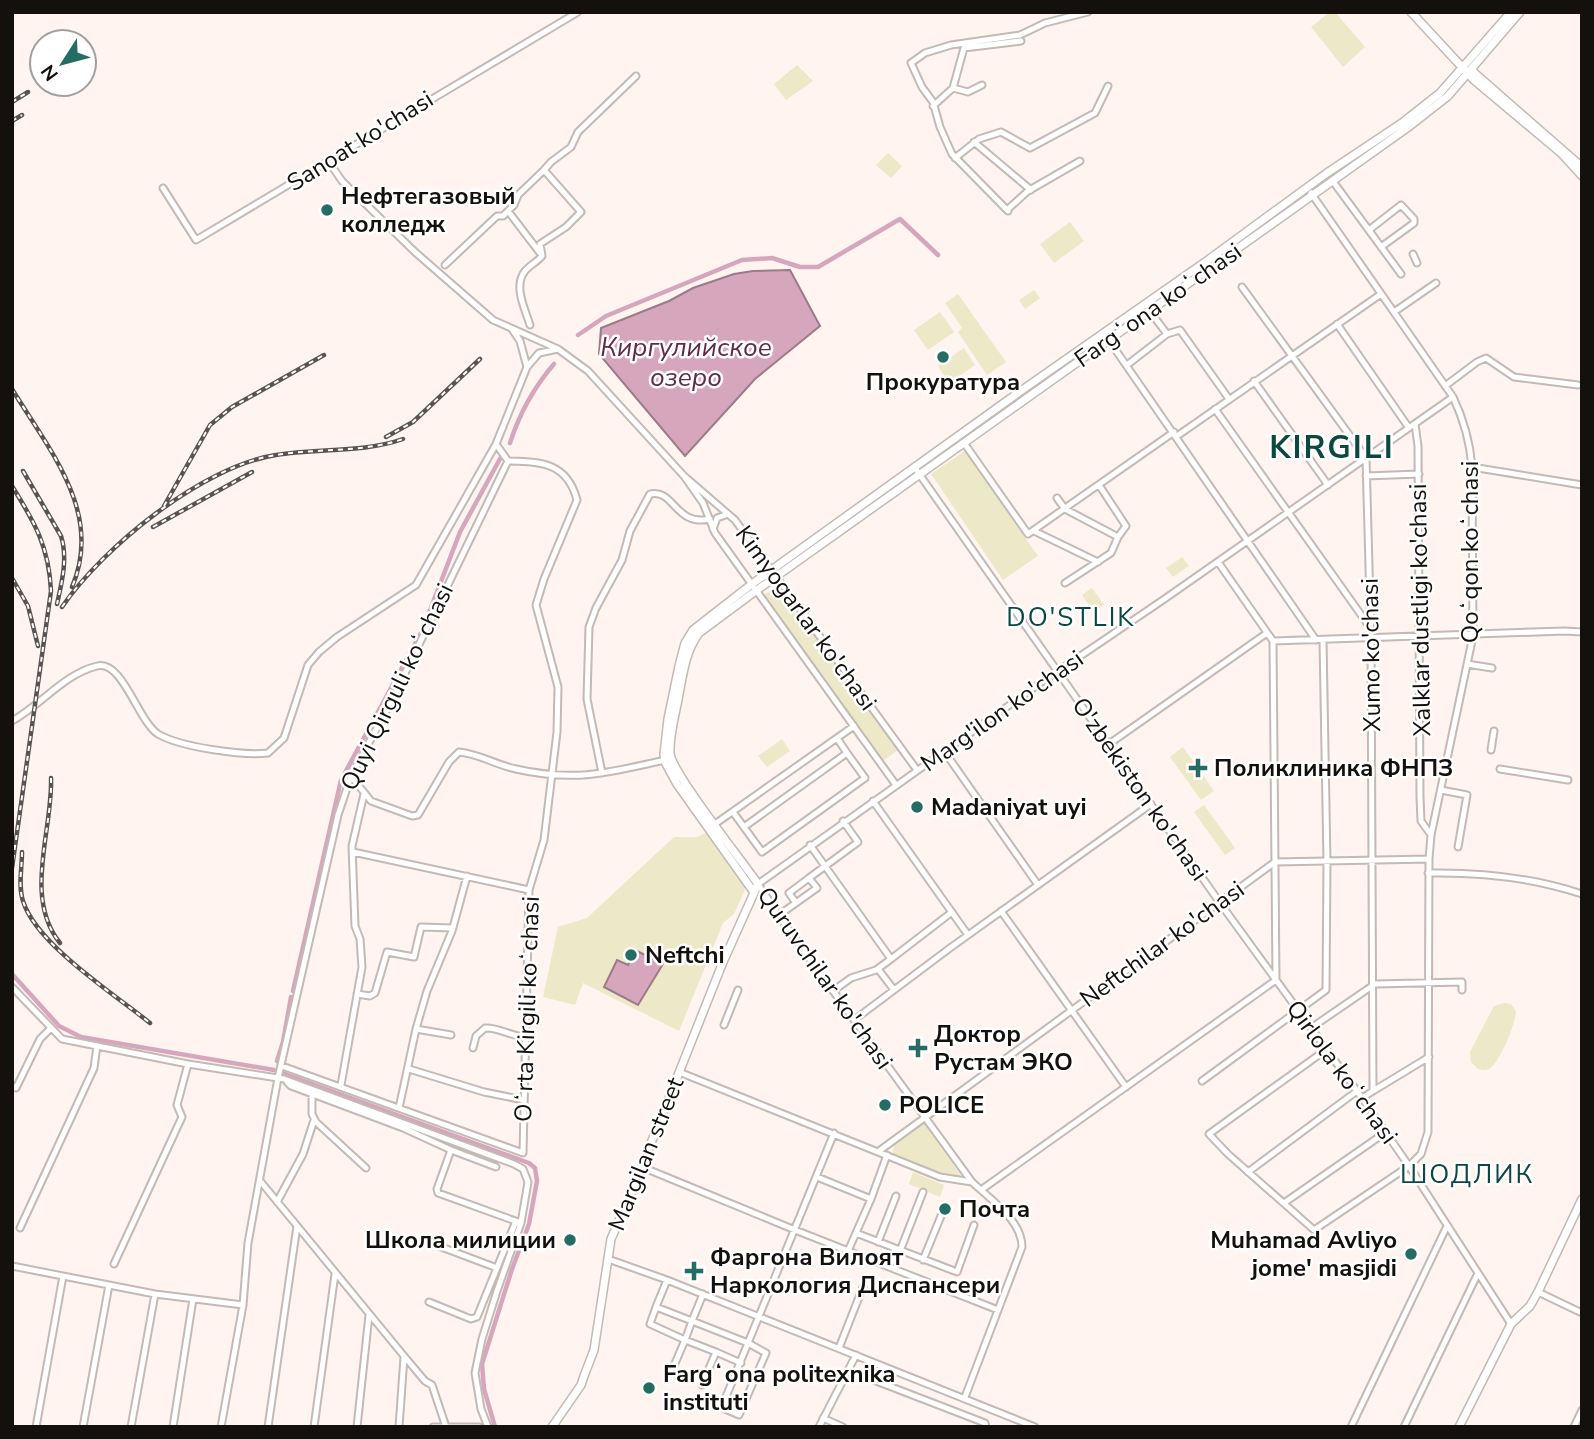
<svg xmlns="http://www.w3.org/2000/svg" width="1594" height="1439" viewBox="0 0 1594 1439" font-family="'Nunito Sans',sans-serif">
<rect width="100%" height="100%" fill="#fff4f0"/>
<!-- green -->
<path fill="#ece8c8" d="M1330,12H1335L1365,47L1343,67L1311,27Z
M797,65L813,81L786,100L774,84Z
M888,153L902,166L891,178L876,165Z
M1070,222L1084,241L1054,263L1040,244Z
M1034,290L1040,298L1025,309L1019,300Z
M958,294L1006,362L987,375L958,332L962,328L945,303Z
M940,312L954,332L928,350L914,330Z
M964,348L975,365L949,383L938,366Z
M965,451L1038,556L1003,580L931,474Z
M1182,557L1189,566L1173,577L1166,568Z
M782,582L901,748L880,763L761,597Z
M1092,588L1104,605L1094,612L1082,595Z
M782,739L790,751L767,767L758,756Z
M1183,747L1214,791L1201,800L1170,757Z
M1204,805L1235,848L1225,855L1194,812Z
M708,832L738,874L745,890L734,914L723,923L679,1031L583,983L575,1005L543,997L558,927L587,918L674,837H697Z
M1504,1003L1511,1004L1516,1011C1516,1022 1500,1063 1489,1069C1485,1071 1482,1070 1478,1069L1471,1062L1470,1052L1494,1006Z
M924,1123L962,1177H941L892,1157L894,1145Z
M913,1172L944,1185L940,1197L909,1184Z"/>
<!-- water -->
<path fill="#d6a7bc" stroke="#9c7a88" stroke-width="2" d="M790,270L820,326L755,379L685,456L599,354L601,328L669,301L693,288L734,274L753,271Z
M635,950L663,964L638,1005L604,987L617,960L628,965Z"/>
<g fill="none" stroke-linecap="round" stroke-linejoin="round">
<!-- canal -->
<path stroke="#d6a7bc" stroke-width="4.5" d="M578,335L606,316L742,260L772,258L800,267H818L900,219L938,255
M510,443C519,415 535,386 554,364
M12,974L59,1026L81,1037L274,1070L529,1163L535,1168L537,1181L529,1224L512,1269L482,1364L484,1389L495,1427
M293,991L341,780L422,631L460,532L501,457
M277,1061L283,1042L291,997"/>
<!-- minor casing -->
<g stroke="#c3b9b5" stroke-width="9">
<path id="minor" d="M953,88L968,92L982,85
M933,106L953,88L964,48L1021,41
M974,142L1031,190
M955,158L979,139L1001,132L1030,148L1095,113L1108,86
M329,162L342,181L415,252L493,320L558,349L588,371L684,476
M1332,180L1401,274
M163,188L196,240C324,165 450,87 578,12
M1311,193L1453,397C1464,420 1470,442 1472,467L1473,636L1431,835L1429,859L1428,1132L1421,1154L1409,1166L1314,1230L1228,1154L1209,1134L1327,1049
M1008,209L1028,191L1080,161
M508,211L540,253
M1008,211L952,154L940,127L933,102L922,87L911,63L925,53L951,45L1020,35L1045,23L1088,12
M1369,230L1401,205L1414,219V223L1381,247
M1413,254L1417,263
M445,265L497,216H503L514,205L518,195L544,170
M1242,287L1366,458L1371,639L1373,1091L1362,1098
M1394,312L1436,283
M1337,324L1409,428
M530,325C525,309 513,286 525,271C530,265 537,262 542,256L540,244L566,227L581,212L544,170L551,162L571,147L578,132L636,76
M512,329L520,341L527,367
M1167,334L1180,330L1229,399
M1108,339L1316,640
M1127,365L1167,334L1149,310
M1254,381L1328,485
M1445,386L1477,362L1486,358L1514,377L1578,385
M1215,409L1369,626
M1415,424L1418,446L1420,797L1421,821L1431,835
M1177,436L1381,294
M964,443L1028,534L1174,432
M1472,467L1582,485
M915,468L1220,903L1362,1098L1409,1166L1511,1324
M1366,476L1419,474
M1099,485L1126,526L1118,537
M1057,498L1065,509L1118,537L1111,553L1065,583
M713,529L717,518L728,514
M1034,531L1098,562
M1273,641L1564,631L1582,632
M1467,664L1492,668
M12,721C41,705 64,674 97,666C122,659 138,721 158,734C180,747 243,756 268,753L284,738L308,665L319,652L337,637L416,585L496,444L527,367L539,353L558,349
M837,738L847,753
M1109,744L1267,633
M1491,750L1494,731
M944,751L1038,885
M1500,769L1568,780
M602,773L587,699L589,627L596,608L622,560L630,531L650,494C674,488 675,527 710,519
M351,776L371,801L412,816L418,815L449,762L459,752C480,754 496,765 516,769C573,782 609,773 665,760
M896,785L715,533L703,503L684,476L735,520L917,770
M1441,790L1467,795L1458,847
M873,801L968,935
M733,812L762,852L865,778L847,753L744,827
M715,824L854,726
M810,845L891,959L876,970L851,978L833,991
M353,852L529,890
M1428,873C1479,872 1534,878 1582,894
M796,903L789,893L809,878
M1001,911L1126,1087
M779,915L817,888L809,878L858,842L843,821
M891,959L952,912
M878,969L894,990
M12,987L62,1039L188,1064L284,1079L514,1164L523,1169L528,1182L521,1223L497,1291L482,1339L475,1373L481,1409L488,1427
M357,994L370,996L375,993L387,952L414,957L421,927L453,928
M854,1020L950,948L1151,804
M724,1025L738,990
M1311,1028L1375,984L1462,982V990
M416,1029L451,1035
M473,1048L476,1036L485,1028C499,1027 511,1037 527,1037
M282,1066L523,1153L529,890L544,840L557,732L558,687L536,605L544,579L577,500C567,462 541,462 508,461
M409,1069L484,1092L524,1100
M679,1072L940,1177L972,1182
M1202,1081L1326,990L1327,862L1323,640
M287,1082L291,1086L403,1128L451,1150L437,1189L438,1193L521,1223
M341,1085L362,967L360,939L355,926L352,846L364,794
M12,1086L16,1088L40,1039L51,1028
M1373,1091L1429,1057
M312,1094V1114L316,1122L366,1168
M399,1108L416,1029L427,991L452,931L467,876
M451,1150L496,1167
M879,1151L1275,862L1429,859
M642,1167L795,1230L998,1310
M1248,1172L1357,1091
M817,1177L871,1199L848,1251
M261,1182L404,1356L425,1381L432,1385L446,1427
M981,1190L1276,980L1273,641L1218,562
M871,1199L887,1155
M277,1202L303,1154L314,1120
M1284,1203L1386,1132
M20,1228L94,1068L97,1046
M856,1233L957,1272L974,1225
M878,1242L896,1196
M436,1245L497,1268
M900,1251L923,1192
M608,1259L667,1280L1035,1427
M923,1260L941,1216
M114,1264L182,1117L177,1105L188,1064
M12,1266L155,1294L243,1305
M890,1267L895,1249
M1538,1292L1582,1313
M429,1302L471,1319L477,1317L516,1221
M656,1307L667,1280
M839,1348L863,1287
M716,1352L741,1363
M673,1368L685,1340L650,1324L656,1307L692,1321L703,1294
M850,1371L985,1423L986,1427
M702,1385L716,1352L685,1340L692,1321L748,1343L723,1404L725,1409L739,1415L766,1353L748,1343L834,1133
M965,1397L1022,1247C1022,1220 990,1199 972,1182L786,926L758,884L1039,684L1163,600L1453,397
M823,1418L843,1427
M36,1427L63,1276
M83,1427L109,1285
M131,1427L155,1294
M173,1427L193,1299
M221,1427L243,1305L248,1243L278,1078L338,815L351,776L392,700L508,461L496,444
M268,1427L297,1226
M314,1427L335,1274
M357,1427L369,1315
M399,1427L404,1357
M433,1427H479
M819,1427L856,1355
M1351,1427L1447,1226
M1404,1427L1478,1273
M1574,1427L1582,1410"/>
</g>
<!-- major casing -->
<g stroke="#c3b9b5" stroke-width="10">
<path id="major" d="M1411,12L1474,80L1561,153L1582,176
M1471,70L1582,167
M753,891L677,784L665,762L664,754L668,719L679,666L685,643L693,630L752,584L1025,388L1208,260L1327,173L1402,123L1440,93L1511,12
M552,1427L581,1385L584,1376L594,1350L611,1239L632,1191L723,962L758,884C743,862 671,772 670,753C669,734 676,713 679,694C683,673 686,650 699,633L757,590L1407,128L1448,96L1520,12
M1459,1427L1511,1324L1530,1306L1538,1292L1582,1199"/>
</g>
<!-- minor -->
<use href="#minor" stroke="#fff" stroke-width="5"/>
<!-- major -->
<use href="#major" stroke="#fff" stroke-width="7"/>
<!-- rail casing -->
<g stroke="#595451" stroke-width="4.5">
<path id="rail" d="M12,102L28,92
M12,121L22,115
M12,389C49,450 104,513 72,587
M386,437L413,422L480,359
M23,471L61,536C68,558 62,582 57,604
M12,486C35,523 49,547 51,591L12,868
M164,506L210,425L232,407L324,355
M153,527L252,472
M12,578L28,606L38,646
M62,607C103,547 203,466 276,455C318,448 363,453 403,439
M51,778C53,830 23,897 60,943
M22,852C22,868 18,886 23,901C36,944 114,994 150,1023"/>
</g>
<!-- rail -->
<use href="#rail" stroke="#fff" stroke-width="2" stroke-dasharray="5" stroke-linecap="butt"/>
</g>
<!-- markers -->
<g fill="#256d63" stroke="#fff" stroke-width="2.5">
<circle cx="327" cy="210" r="7"/>
<circle cx="943" cy="357" r="7"/>
<path d="M1194.5 757.5h7v7h7v7h-7v7h-7v-7h-7v-7h7z"/>
<circle cx="917" cy="807" r="7"/>
<circle cx="631" cy="955" r="7"/>
<path d="M914.5 1037.5h7v7h7v7h-7v7h-7v-7h-7v-7h7z"/>
<circle cx="885" cy="1105" r="7"/>
<circle cx="945" cy="1209" r="7"/>
<circle cx="570" cy="1240" r="7"/>
<circle cx="1411" cy="1254" r="7"/>
<path d="M690.5 1260.5h7v7h7v7h-7v7h-7v-7h-7v-7h7z"/>
<circle cx="649" cy="1388" r="7"/>
</g>
<g text-anchor="middle" stroke-width="5" stroke-linejoin="round" paint-order="stroke">
<!-- street labels -->
<g font-size="24" fill="#13100e" stroke="#fff">
<text transform="translate(360 141) rotate(-32)" y="8">Sanoat ko'chasi</text>
<text transform="translate(1158 305) rotate(-35)" y="8">Fargʻona koʻchasi</text>
<text transform="translate(1470 552) rotate(-90)" y="8">Qoʻqon koʻchasi</text>
<text transform="translate(1420 610) rotate(-91)" y="8">Xalklar dustligi ko'chasi</text>
<text transform="translate(806 618) rotate(54)" y="8">Kimyogarlar ko'chasi</text>
<text transform="translate(1371 655) rotate(-91)" y="8">Xumo ko'chasi</text>
<text transform="translate(397 687) rotate(-64)" y="8">Quyi Qirguli koʻchasi</text>
<text transform="translate(1002 711) rotate(-35)" y="8">Marg'ilon ko'chasi</text>
<text transform="translate(1140 789) rotate(55)" y="8">O'zbekiston ko'chasi</text>
<text transform="translate(1162 944) rotate(-36)" y="8">Neftchilar ko'chasi</text>
<text transform="translate(825 978) rotate(55)" y="8">Quruvchilar ko'chasi</text>
<text transform="translate(527 1009) rotate(-88)" y="8">Oʻrta Kirgili koʻchasi</text>
<text transform="translate(1342 1072) rotate(54)" y="8">Qirlola koʻchasi</text>
<text transform="translate(646 1154) rotate(-68)" y="8">Margilan street</text>
</g>
<!-- poi labels -->
<g font-size="24" font-weight="bold" fill="#13100e" stroke="#fff" text-anchor="start">
<text x="341" y="204">Нефтегазовый<tspan x="341" dy="28">колледж</tspan></text>
<text x="943" y="390" text-anchor="middle">Прокуратура</text>
<text x="1214" y="776">Поликлиника ФНПЗ</text>
<text x="931" y="815">Madaniyat uyi</text>
<text x="645" y="963">Neftchi</text>
<text x="934" y="1042">Доктор<tspan x="934" dy="28">Рустам ЭКО</tspan></text>
<text x="899" y="1113">POLICE</text>
<text x="959" y="1217">Почта</text>
<text x="556" y="1248" text-anchor="end">Школа милиции</text>
<text x="1397" y="1248" text-anchor="end">Muhamad Avliyo<tspan x="1397" dy="28">jome' masjidi</tspan></text>
<text x="710" y="1265">Фаргона Вилоят<tspan x="710" dy="28">Наркология Диспансери</tspan></text>
<text x="663" y="1382">Fargʻona politexnika<tspan x="663" dy="28">instituti</tspan></text>
</g>
<!-- water labels -->
<g font-size="26" font-style="italic" fill="#632a47" stroke="#fff">
<text x="686" y="356">Киргулийское<tspan x="686" dy="30">озеро</tspan></text>
</g>
<!-- neighbourhood labels -->
<g font-size="26" letter-spacing="2" fill="#0a4840" stroke="#fff">
<text x="1071" y="626">DO'STLIK</text>
<text x="1467" y="1183">ШОДЛИК</text>
</g>
<!-- district labels -->
<g font-size="32" font-weight="bold" letter-spacing="2" fill="#0a4840" stroke="#fff">
<text x="1332" y="458">KIRGILI</text>
</g>
</g>
<!-- border -->
<rect width="1594" height="1439" fill="none" stroke="#13100e" stroke-width="28"/>
<!-- north arrow -->
<g transform="translate(63 63) rotate(234)"><circle r="33" fill="#ffffff" stroke="#a19f9f" stroke-width="2"/>
<path d="M0-5L12 26L0 18L-12 26Z" fill="#256d63"/>
<text y="-10" font-size="19" font-weight="bold" text-anchor="middle" fill="#13100e">N</text>
</g>
</svg>
